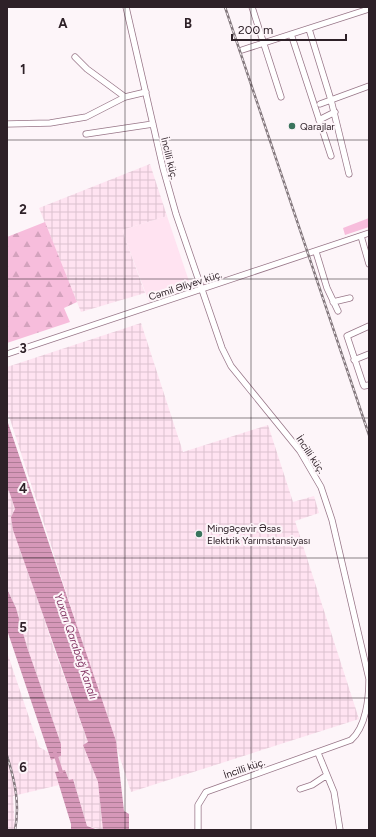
<svg xmlns="http://www.w3.org/2000/svg" width="376" height="837" viewBox="0 0 376 837" font-family="Figtree,sans-serif">
<defs>
<pattern id="industrial-grid" width="8" height="8" patternUnits="userSpaceOnUse"><rect width="8" height="8" fill="#ffe3f1"/><path d="M0 4h8M4 0v8" fill="none" stroke="#dbc2cf"/></pattern>
<pattern id="forest-firs" width="22" height="20" patternUnits="userSpaceOnUse"><rect width="22" height="20" fill="#f7bddc"/><path d="M5 1l3.5 6h-7zM16 11l3.5 6h-7z" fill="#d4a2bd"/></pattern>
<pattern id="water-rules" width="6" height="5" patternUnits="userSpaceOnUse"><rect width="6" height="5" fill="#d698b9"/><path d="M0 2.5h6" fill="none" stroke="#ae7c96"/></pattern>
</defs>
<rect width="100%" height="100%" fill="#fdf5f9"/>
<!-- built -->
<path fill="#ffe3f1" d="M167,216L191,287L149,302L122,230Z"/>
<!-- industrial -->
<path fill="url(#industrial-grid)" d="M150,164L167,216L122,230L145,293L81,312L39,208Z
M141,323L183,452L268,425L293,502L314,496L319,513L295,521L359,719L131,792L7,410V367Z
M7,490L9,491L15,509L11,517L53,646L88,742L91,764L98,782L103,830L87,826L73,779L69,780L65,770L55,772L59,785L13,796L15,830H7V652L39,747L48,752L51,760L61,756V744L27,647L16,608L7,589Z"/>
<!-- grass -->
<path fill="#f7bddc" d="M369,218V227L345,235L343,228Z"/>
<!-- forest -->
<path fill="url(#forest-firs)" d="M45,222L77,302L64,308L70,322L7,343V237Z"/>
<!-- water -->
<path fill="url(#water-rules)" d="M7,420L116,741L124,811L129,814V830H103L98,782L83,745L88,742L13,530L11,517L15,509L9,491L7,490Z
M7,589L16,608L27,647L61,744V756L51,760L7,630Z
M65,770L69,780L73,779L87,826L98,830H71V824L55,772Z"/>
<g fill="none" stroke-linecap="round" stroke-linejoin="round">
<!-- canal -->
<path stroke="#d698b9" stroke-width="4" d="M55,753L62,775"/>
<!-- minor casing -->
<g stroke="#987688" stroke-width="7">
<path id="minor" d="M126,7L163,168L176,214L222,348L231,366L300,451L321,487L332,520L369,679C369,698 366,727 351,740L206,792L198,805V830
M252,7L281,97
M309,29L331,100L349,174
M291,34L331,156
M242,50L369,9
M75,57L87,69L125,97
M320,104L369,86
M319,120L335,112
M7,124L50,123L86,117L125,97L146,92
M86,134L153,124
M361,236L369,264
M316,252L327,288L338,311
M333,302L350,298
M369,326L347,336L363,384L364,386L369,385
M7,354L369,233
M354,360L369,354
M318,753L334,792L340,830
M300,789L312,785L327,775"/>
</g>
<!-- minor -->
<use href="#minor" stroke="#fff" stroke-width="5.5"/>
<!-- rail casing -->
<g stroke="#83787d" stroke-width="2.5">
<path id="rail" d="M225,7L369,435
M7,756C15,781 20,804 15,830"/>
</g>
<!-- rail -->
<use href="#rail" stroke="#fdf5f9" stroke-width="1" stroke-dasharray="3" stroke-linecap="butt"/>
</g>
<!-- grid -->
<path fill="none" stroke="#2e2128" stroke-width="1" stroke-opacity="0.55" d="M125,7V830M251,7V830M7,140H369M7,279H369M7,418H369M7,558H369M7,698H369"/>
<!-- markers -->
<g fill="#3a745d" stroke="#fdf5f9" stroke-width="1.5">
<circle cx="292" cy="126" r="4"/>
<circle cx="199" cy="534" r="4"/>
</g>
<g text-anchor="middle" stroke-width="4" stroke-linejoin="round" paint-order="stroke">
<!-- poi labels -->
<g font-size="10" fill="#2e2128" stroke="#fdf5f9" text-anchor="start">
<text x="300" y="130">Qarajlar</text>
<text x="207" y="532">Mingəçevir Əsas<tspan x="207" dy="12">Elektrik Yarımstansiyası</tspan></text>
</g>
<!-- street labels -->
<g font-size="10" fill="#2e2128" stroke="#fdf5f9">
<text transform="translate(170 158) rotate(76)" y="4">İncilli küç.</text>
<text transform="translate(185 285) rotate(-18)" y="4">Cəmil Əliyev küç.</text>
<text transform="translate(311 454) rotate(56)" y="4">İncilli küç.</text>
<text transform="translate(244 768) rotate(-19)" y="4">İncilli küç.</text>
</g>
<!-- water labels -->
<g font-size="11" font-style="italic" fill="#843966" stroke="#fdf5f9">
<text transform="translate(76 646) rotate(71)" y="4">Yuxarı Qarabağ Kanalı</text>
</g>
</g>
<g font-size="13" text-anchor="middle" font-weight="bold" fill="#2e2128" stroke="#fdf5f9" stroke-width="4" stroke-linejoin="round" paint-order="stroke">
<text x="63" y="28">A</text>
<text x="188" y="28">B</text>
<text x="23" y="74">1</text>
<text x="23" y="214">2</text>
<text x="23" y="353">3</text>
<text x="23" y="493">4</text>
<text x="23" y="632">5</text>
<text x="23" y="772">6</text>
</g>
<!-- border -->
<rect width="376" height="837" fill="none" stroke="#2e2128" stroke-width="16"/>
<!-- scale -->
<path d="M232 34v6h114v-6" fill="none" stroke="#2e2128" stroke-width="2"/>
<text x="238" y="34" font-size="12" fill="#2e2128" stroke="#fdf5f9" stroke-width="3" paint-order="stroke">200 m</text>
</svg>
